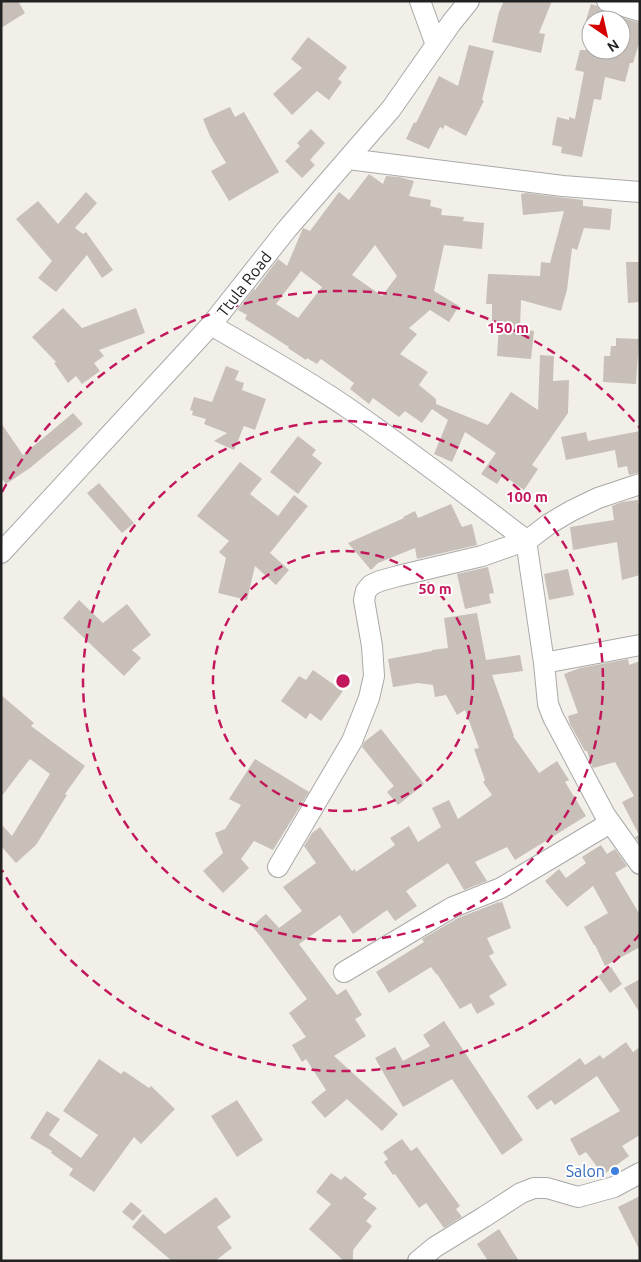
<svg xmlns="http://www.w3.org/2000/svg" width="641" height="1262" viewBox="0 0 641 1262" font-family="Ubuntu,sans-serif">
<rect width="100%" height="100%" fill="#f2efe9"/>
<!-- building -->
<path fill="#c7bfb8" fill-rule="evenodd" d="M1,1H18L25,13L1,28Z
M504,1H552L539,33L545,34L541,53L492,42L499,12Z
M591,4L597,6L599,9L604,12L640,23V40L633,63H630L625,82L605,77L601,100L594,99L582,157L561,153L562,147L552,145L557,117L569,120V117L575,119L584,72L575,70L580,50H621V20H586Z
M308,37L347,67L338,79L342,82L329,100L317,91L292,115L273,94L302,68L291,59Z
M469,45L494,51L482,100L484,101L466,136L445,125L443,129L440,127L429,149L406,139L414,122L416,123L439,76L458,86Z
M230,107L235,117L244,112L279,172L229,201L211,171L226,163L210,136L203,119Z
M311,129L325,143L310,160L315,165L302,178L285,161L300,146L297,143Z
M369,174L383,184L386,176L399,177L414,181L409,196L431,200L430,206L442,209L441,215L464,217L463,221L484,223L482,249L444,245L434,291L459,306L449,322L430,310L409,328L417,334L400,354L428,372L419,385L436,399V404L488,425L511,392L538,410L540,355L554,356L553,381L569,380L568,413L532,465L538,469L524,490L503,475L497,484L481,474L496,453L465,432L452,462L434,454L448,420L432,409L422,423L405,411L399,417L373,398L369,404L350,389L354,383L321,359L317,364L307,358L306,360L288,348L289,347L245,319L247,315L238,310L254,289L255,290L278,259L287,266L303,228L310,231L339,192L349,200ZM375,245L397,276L382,296L352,275ZM301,271L322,287L298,318L276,304Z
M86,192L97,203L75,228L83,234L86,232L113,270L102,278L87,255L56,292L38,278L52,261L16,219L38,201L58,224Z
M526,193L583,200V206L612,209L610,230L584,228L577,250L572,248L567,290L561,311L521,300L520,329L534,331L531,359L497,356L499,326H492V304H486L488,274L540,276L541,262L550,263L564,211L523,215L521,194Z
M626,262H640V302L628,303Z
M63,308L82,328L136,308L145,333L99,350L104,356L94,363L100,371L82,384L76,376L68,383L54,363L56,362L32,337Z
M616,338L639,339L636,384L603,382L604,356H610L611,346H616Z
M226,366L239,371L235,380L244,383L242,390L266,399L255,430L244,426L234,450L214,441L227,433L204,424L206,419L192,415L193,411L190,410L194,397L212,402Z
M73,413L83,424L30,468L6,484L1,477V423L23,455Z
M640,431V472L629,475L627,466L618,468L615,450L566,460L561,437L586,432L588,441Z
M298,436L316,450L312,455L322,463L298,494L270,472Z
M240,462L262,479L250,494L278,516L294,495L308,506L270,553L289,570L276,585L255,566L247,600L218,593L226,558L219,552L229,541L197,516Z
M99,483L134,523L122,533L87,493Z
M638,500L640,513V575L622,580L617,542L573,550L570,527L614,520L612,506L622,502Z
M451,504L462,527L472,524L477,545L417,559L415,548L378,563L371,570L348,543L404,518L403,517L415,511L418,518Z
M488,567L494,593L489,594L491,603L465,609L457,574Z
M568,569L574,595L549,600L544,574Z
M79,600L103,623L127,604L151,635L132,650L141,658L124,676L63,618Z
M477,613L486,660L520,655L523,671L492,675L514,736H513L539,773L557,761L569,780L565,782L586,816L515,860L507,847L475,862L487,881L464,890L448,863L406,891L417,906L395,921L387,910L353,934L340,915L299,944L337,995L346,989L362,1015L355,1019L366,1036L334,1056L398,1114L382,1131L347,1099L325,1118L311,1102L326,1090L306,1059L302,1062L292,1045L306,1037L289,1013L307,999L262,938L252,926L266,914L279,928L302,911L283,887L316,863L304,846L312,833L320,827L352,871L355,869L356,872L395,845L390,838L409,826L418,842L441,827L432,808L449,800L458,819L492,795L483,782L485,780L474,749L479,748L465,710L457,715L446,695L435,697L433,685L418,683L393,687L388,659L432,651V650L448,648L444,618Z
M628,659L629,665L640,661V843L635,837L639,835L622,802L634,796L615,762L593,768L590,761L587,751H585L570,724L568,716L578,713L564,674L580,668Z
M313,670L343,691L321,721L310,713L306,719L281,701L299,676L306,680Z
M1,695L34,723L31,726L85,766L65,794L67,795L36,845L16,863L1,846V824L12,836L50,774L30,759L1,797Z
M381,729L424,784L398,805L387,792L394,786L362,747L364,742Z
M255,759L309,792L273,850L254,841L241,859L249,868L223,893L203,871L223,853L215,833L225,829L241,805L229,799Z
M601,845L607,854L615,849L627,866L615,873L640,915V947L605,966L595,945H594L584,927L608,913L593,886L567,907L545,881L559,869L566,878L586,863L582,857Z
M502,901L511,928L487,938L494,953L489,956L507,985L489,996L495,1004L477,1014L471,1003L460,1009L437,974H436L431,967L389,993L376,972L424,942L422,939L458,918L499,902L500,903Z
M611,967L622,984L610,993L598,976Z
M640,979V1013L624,988Z
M444,1021L523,1140L502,1155L452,1079L403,1107L375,1058L395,1047L403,1061L430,1046L423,1035Z
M626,1042L633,1052L640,1047V1135L622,1146L629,1156L603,1175L586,1152L579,1156L570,1139L620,1111L597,1076L555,1105L551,1100L537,1110L527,1096L580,1058L585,1065L600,1055L603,1059Z
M99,1059L121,1074L124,1071L149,1088L151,1086L175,1109L141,1144L134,1137L94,1192L69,1175L73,1169L51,1153L52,1151L30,1138L47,1111L60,1119L49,1135L81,1158L98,1135L63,1111Z
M237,1100L263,1140L237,1157L211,1116Z
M402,1139L411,1151L417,1147L460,1206L456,1209L462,1217L444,1228L426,1203L419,1208L395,1174L393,1175L384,1162L388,1159L383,1152Z
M331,1173L341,1180L345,1176L367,1194L363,1198L377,1208L366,1221L372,1226L353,1250V1261H344L309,1229L331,1204L316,1192Z
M640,1196V1251L618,1207Z
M216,1197L231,1217L217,1227L232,1248L215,1261H172L132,1227L143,1214L165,1234Z
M131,1202L142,1211L133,1221L122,1212Z
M499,1229L519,1261H488L477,1244Z"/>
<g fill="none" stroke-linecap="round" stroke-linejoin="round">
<!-- minor casing -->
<g stroke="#a9a9a9" stroke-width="22">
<path id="minor" d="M420,1L436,45
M607,1L640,11
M348,159L563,186L640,192
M211,325C256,351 302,377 345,406C407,449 466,494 526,540L544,663L548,704L553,717L605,815L640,864
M1,553L211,325L287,229L391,109L452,22L469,1
M544,663L640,645
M278,867L352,741L369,698L374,676L372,646L364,600L366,591L371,585L380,581L398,576L482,556L516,544L532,537L549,524L571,511L598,498L640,484
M344,972L441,914L453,907L501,888L518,878L610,823
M418,1261L435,1247L484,1217L521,1193L534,1188H547L578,1197L614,1187L640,1173"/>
</g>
<!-- minor -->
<use href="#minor" stroke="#fff" stroke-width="20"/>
</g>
<!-- distance rings -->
<g fill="none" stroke="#c2185b" stroke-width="2.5" stroke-dasharray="9 6">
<circle cx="343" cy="681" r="130"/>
<circle cx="343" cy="681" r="260"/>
<path d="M640 934A390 390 0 0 1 2 870M2 492A390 390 0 0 1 640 428"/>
</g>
<!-- markers -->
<circle fill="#3f7fe0" stroke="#fff" stroke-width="2" cx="615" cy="1171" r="5"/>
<g text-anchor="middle" stroke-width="4" stroke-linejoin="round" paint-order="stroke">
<!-- street labels -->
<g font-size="16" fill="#222" stroke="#fff">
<text transform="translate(244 284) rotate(-52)" y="6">Ttula Road</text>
</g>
<!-- shop labels -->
<g font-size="16" fill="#366cbe" stroke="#fff" text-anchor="end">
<text x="605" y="1177">Salon</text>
</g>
</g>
<circle cx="343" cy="681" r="8" fill="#c2185b" stroke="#fff" stroke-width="2.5"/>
<g font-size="15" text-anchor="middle" font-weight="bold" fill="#c2185b" stroke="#fff" stroke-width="4" stroke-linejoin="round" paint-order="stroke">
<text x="508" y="333">150 m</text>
<text x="527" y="502">100 m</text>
<text x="435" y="594">50 m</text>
</g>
<!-- border -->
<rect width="641" height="1262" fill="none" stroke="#222222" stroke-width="5"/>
<!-- north arrow -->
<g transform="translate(606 35) rotate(146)"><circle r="24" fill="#ffffff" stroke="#a7a7a7"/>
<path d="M0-4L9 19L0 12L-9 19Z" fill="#d40000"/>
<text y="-8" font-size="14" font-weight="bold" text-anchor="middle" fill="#222222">N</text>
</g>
</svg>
